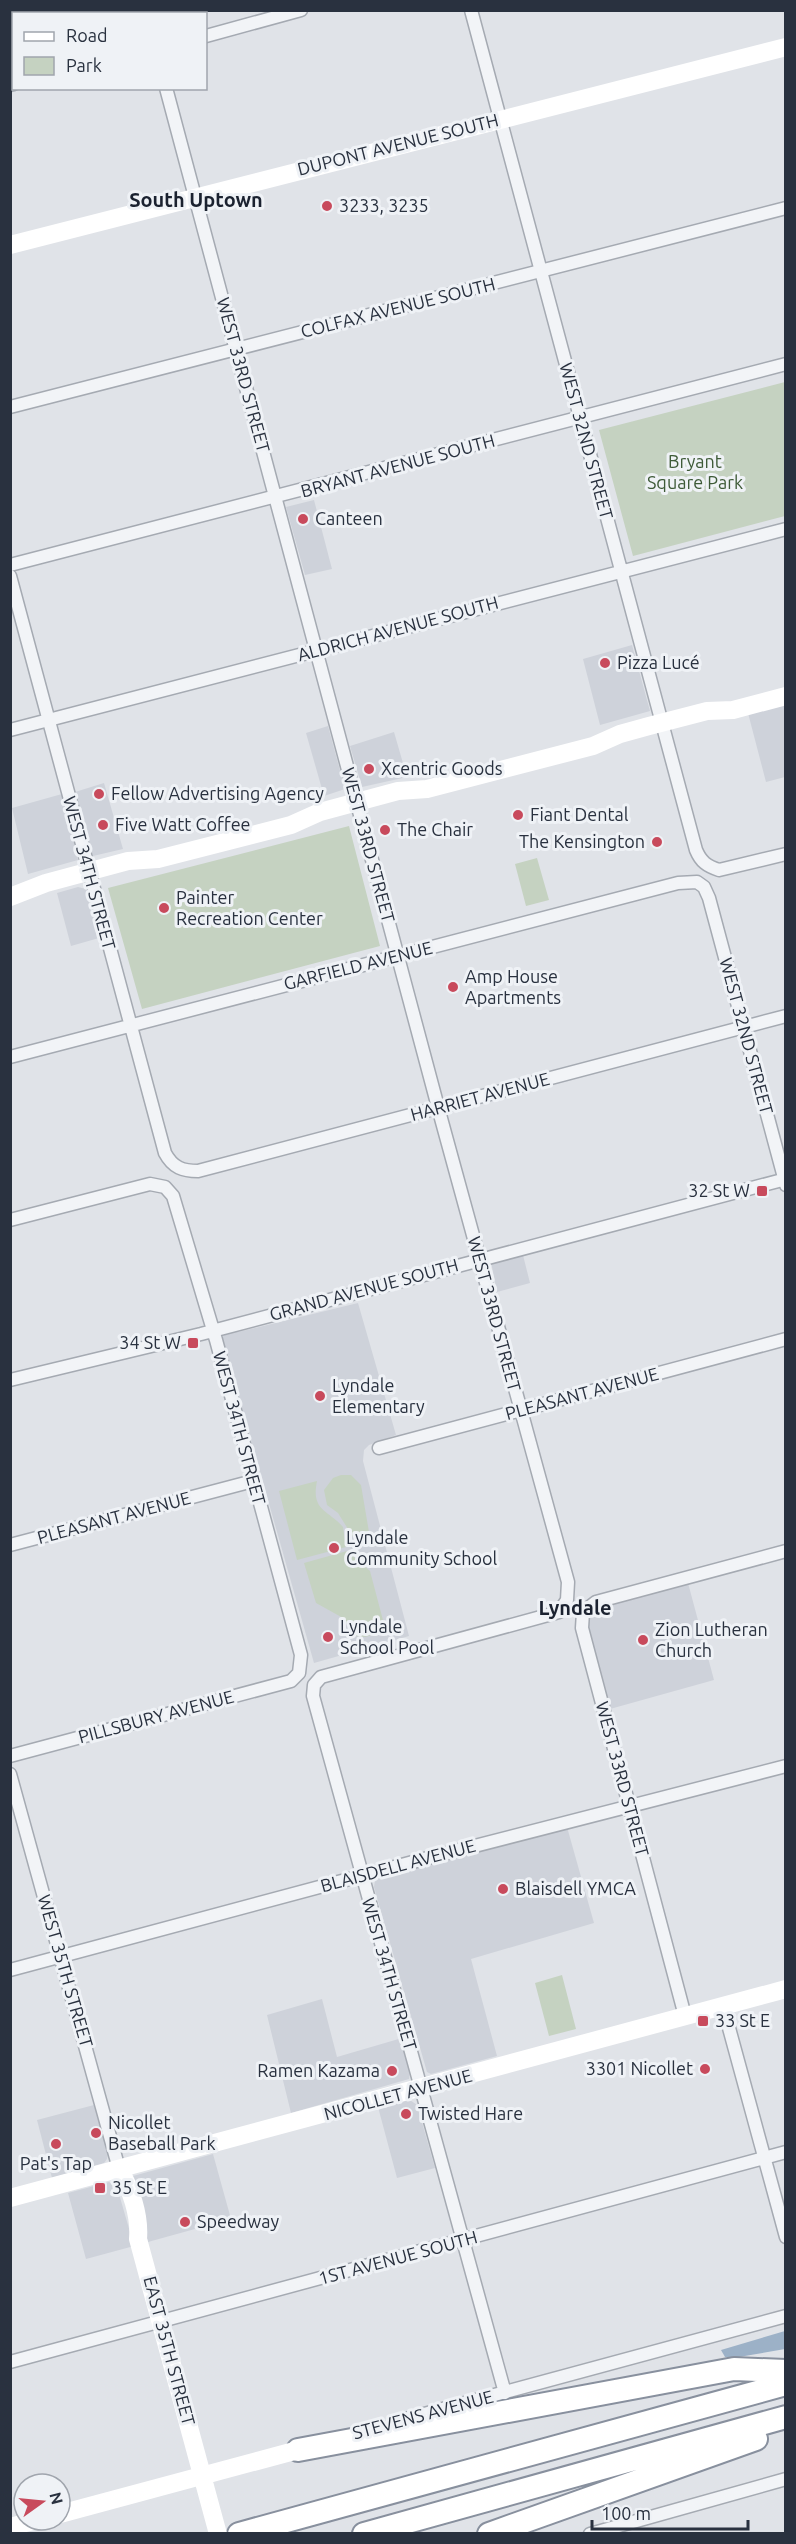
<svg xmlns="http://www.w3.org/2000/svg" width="796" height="2544" viewBox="0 0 796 2544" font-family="Ubuntu,sans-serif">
<rect width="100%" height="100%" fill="#e0e3e8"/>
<!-- built -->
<path fill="#ced2da" d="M314,500L332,569L305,575L286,507Z
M632,645L650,711L600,725L583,659Z
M785,703V777L766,782L748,713Z
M328,726L345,789L324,796L306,733Z
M394,732L407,777L362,787L350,746Z
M104,783L123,849L93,856L75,792Z
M62,794L78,860L28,874L12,808Z
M78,887L86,889L99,938L71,946L57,893Z
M523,1255L530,1283L497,1292L491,1262Z
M358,1303L396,1435L369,1445L364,1450L363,1461L409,1636L314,1663L222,1337L232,1330L238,1332Z
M688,1583L714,1680L610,1709L586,1620L592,1609Z
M567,1827L594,1923L471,1959L497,2056L431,2074L427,2072L374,1887L375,1880L380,1876Z
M322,1999L337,2057L402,2038L410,2072L409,2079L291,2113L267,2015Z
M410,2100L417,2105L435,2168L397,2178L378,2107Z
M94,2105L108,2154L107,2159L104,2163L52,2178L37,2120Z
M213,2154L231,2219L148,2242L132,2183L133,2176Z
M109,2182L117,2187L134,2246L86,2259L68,2193Z"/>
<!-- green -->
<path fill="#c5d2c1" d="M785,382V516L633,556L599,430Z
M349,826L380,946L142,1009L108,888Z
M537,858L549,900L526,906L515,864Z
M341,1475H351L361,1485L369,1532L353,1537L338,1513L327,1505L324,1490L333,1478Z
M317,1481C311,1511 327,1509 343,1527L346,1547L297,1560L279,1491Z
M347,1551L370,1571L384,1624L379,1633L365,1637L355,1636L343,1618L316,1603L304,1563Z
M562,1975L576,2029L549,2036L535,1983Z"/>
<!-- water -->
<path fill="#9cb1c7" d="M785,2331V2349L733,2358L725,2357L721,2350Z"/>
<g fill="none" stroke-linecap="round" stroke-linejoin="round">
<!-- street casing -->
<g stroke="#a5aab2" stroke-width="15">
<path id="street" d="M145,10L146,14
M471,10L696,850C701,862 707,866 719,870L786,854
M206,36L301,10
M10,85L14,84
M166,88L442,1122L568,1582L567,1600L559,1612L321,1677L314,1685L313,1696L505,2393
M10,407L786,208
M10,565L786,364
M10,576L165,1153C173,1168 183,1171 198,1171L786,1016
M10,730L786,529
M10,1057L678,883L697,882L704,887L709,898L786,1185
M10,1220L150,1184L165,1187L173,1196L216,1340L301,1655L299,1673L291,1681L10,1756
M10,1380L201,1334L786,1179
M379,1448L786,1339
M10,1545L253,1481
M10,1774L119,2169
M10,1970L424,1859L786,1766
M723,2006L786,2237
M685,2016L582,1628L583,1612L596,1602L786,1551
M10,2362L786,2152
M402,2420L786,2316
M590,2534L786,2479"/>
</g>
<!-- highway casing -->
<g stroke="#88909e" stroke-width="26">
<path id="highway" d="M298,2450L734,2369L786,2371
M239,2534L786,2384
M364,2534L786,2417
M489,2534L756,2439"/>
</g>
<!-- street -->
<use href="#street" stroke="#f2f4f7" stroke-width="12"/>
<!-- secondary -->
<path stroke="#fff" stroke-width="18" d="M10,245L786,47
M10,897L46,883L128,861L158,859L291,825L320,812L398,791L427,789L593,746L620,734L649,726L707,711L733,710L786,696
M119,2169C131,2189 140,2215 138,2239L218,2534
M10,2198L786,1989
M60,2514L298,2450
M10,2527L37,2520"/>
<!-- highway -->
<use href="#highway" stroke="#fff" stroke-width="22"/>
</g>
<!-- markers -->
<g fill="#c84a5c" stroke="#eff2f6" stroke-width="2">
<circle cx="327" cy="206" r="6"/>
<circle cx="303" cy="519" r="6"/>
<circle cx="605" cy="663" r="6"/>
<circle cx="369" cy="769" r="6"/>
<circle cx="99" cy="794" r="6"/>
<circle cx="518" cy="815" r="6"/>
<circle cx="103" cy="825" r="6"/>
<circle cx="385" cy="830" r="6"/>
<circle cx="657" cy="842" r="6"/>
<circle cx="164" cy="908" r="6"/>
<circle cx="453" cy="987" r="6"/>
<rect x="756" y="1185" width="12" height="12" rx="3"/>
<rect x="187" y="1337" width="12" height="12" rx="3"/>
<circle cx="320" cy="1396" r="6"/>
<circle cx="334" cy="1548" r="6"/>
<circle cx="328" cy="1637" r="6"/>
<circle cx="643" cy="1640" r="6"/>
<circle cx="503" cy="1889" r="6"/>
<rect x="697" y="2015" width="12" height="12" rx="3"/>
<circle cx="705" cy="2069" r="6"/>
<circle cx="392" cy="2071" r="6"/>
<circle cx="406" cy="2114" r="6"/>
<circle cx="96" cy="2133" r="6"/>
<circle cx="56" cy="2144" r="6"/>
<rect x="94" y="2182" width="12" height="12" rx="3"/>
<circle cx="185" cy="2222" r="6"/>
</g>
<g text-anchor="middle" stroke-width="6" stroke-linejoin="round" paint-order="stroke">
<!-- street labels -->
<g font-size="18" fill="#29313f" stroke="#eff2f6">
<text transform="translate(398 145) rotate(-14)" y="6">DUPONT AVENUE SOUTH</text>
<text transform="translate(398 308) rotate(-14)" y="6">COLFAX AVENUE SOUTH</text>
<text transform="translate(243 375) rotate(75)" y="6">WEST 33RD STREET</text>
<text transform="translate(586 441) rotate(75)" y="6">WEST 32ND STREET</text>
<text transform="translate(398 466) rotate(-15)" y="6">BRYANT AVENUE SOUTH</text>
<text transform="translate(398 629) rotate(-15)" y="6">ALDRICH AVENUE SOUTH</text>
<text transform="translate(368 845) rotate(75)" y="6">WEST 33RD STREET</text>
<text transform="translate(89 873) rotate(75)" y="6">WEST 34TH STREET</text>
<text transform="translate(358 966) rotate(-14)" y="6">GARFIELD AVENUE</text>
<text transform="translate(746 1036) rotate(75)" y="6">WEST 32ND STREET</text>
<text transform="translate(480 1097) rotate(-15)" y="6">HARRIET AVENUE</text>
<text transform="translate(364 1290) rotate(-15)" y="6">GRAND AVENUE SOUTH</text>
<text transform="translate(494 1314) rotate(75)" y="6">WEST 33RD STREET</text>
<text transform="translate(582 1394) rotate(-15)" y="6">PLEASANT AVENUE</text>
<text transform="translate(239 1428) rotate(75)" y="6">WEST 34TH STREET</text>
<text transform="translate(114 1518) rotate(-15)" y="6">PLEASANT AVENUE</text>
<text transform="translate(156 1717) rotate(-15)" y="6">PILLSBURY AVENUE</text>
<text transform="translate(622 1779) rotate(75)" y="6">WEST 33RD STREET</text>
<text transform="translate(398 1866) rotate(-15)" y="6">BLAISDELL AVENUE</text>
<text transform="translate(65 1971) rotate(74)" y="6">WEST 35TH STREET</text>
<text transform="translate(389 1974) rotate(74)" y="6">WEST 34TH STREET</text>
<text transform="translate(398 2095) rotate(-15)" y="6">NICOLLET AVENUE</text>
<text transform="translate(398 2258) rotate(-15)" y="6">1ST AVENUE SOUTH</text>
<text transform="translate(169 2351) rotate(75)" y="6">EAST 35TH STREET</text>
<text transform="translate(423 2415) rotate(-15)" y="6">STEVENS AVENUE</text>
</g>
<!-- poi labels -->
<g font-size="18" fill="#29313f" stroke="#eff2f6" text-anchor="start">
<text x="339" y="212">3233, 3235</text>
<text x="315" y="525">Canteen</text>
<text x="617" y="669">Pizza Lucé</text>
<text x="381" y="775">Xcentric Goods</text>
<text x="111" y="800">Fellow Advertising Agency</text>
<text x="530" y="821">Fiant Dental</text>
<text x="115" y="831">Five Watt Coffee</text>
<text x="397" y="836">The Chair</text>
<text x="645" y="848" text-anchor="end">The Kensington</text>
<text x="176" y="904">Painter<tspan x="176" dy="21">Recreation Center</tspan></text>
<text x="465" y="983">Amp House<tspan x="465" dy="21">Apartments</tspan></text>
<text x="750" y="1197" text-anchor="end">32 St W</text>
<text x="181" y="1349" text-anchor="end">34 St W</text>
<text x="332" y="1392">Lyndale<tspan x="332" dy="21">Elementary</tspan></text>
<text x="346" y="1544">Lyndale<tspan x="346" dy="21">Community School</tspan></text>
<text x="340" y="1633">Lyndale<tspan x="340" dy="21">School Pool</tspan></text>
<text x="655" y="1636">Zion Lutheran<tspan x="655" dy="21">Church</tspan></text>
<text x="515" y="1895">Blaisdell YMCA</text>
<text x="715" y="2027">33 St E</text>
<text x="693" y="2075" text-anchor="end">3301 Nicollet</text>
<text x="380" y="2077" text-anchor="end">Ramen Kazama</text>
<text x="418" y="2120">Twisted Hare</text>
<text x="108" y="2129">Nicollet<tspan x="108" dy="21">Baseball Park</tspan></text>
<text x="56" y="2170" text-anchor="middle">Pat's Tap</text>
<text x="112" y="2194">35 St E</text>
<text x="197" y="2228">Speedway</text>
</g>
<!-- park labels -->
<g font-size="18" fill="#3d5a37" stroke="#eff2f6">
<text x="695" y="468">Bryant<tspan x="695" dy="21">Square Park</tspan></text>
</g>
<!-- neighbourhood labels -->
<g font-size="20" font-weight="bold" fill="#1b2230" stroke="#eff2f6">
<text x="196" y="207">South Uptown</text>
<text x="575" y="1615">Lyndale</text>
</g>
</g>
<!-- border -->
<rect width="796" height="2544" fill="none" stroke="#29313f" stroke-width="24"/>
<!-- legend -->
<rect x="12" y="12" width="195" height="78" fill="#eff2f6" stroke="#a0a5ad" stroke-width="1.5"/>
<rect x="24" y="32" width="30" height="9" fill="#ffffff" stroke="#a0a5ad" stroke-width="1.5"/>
<text x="66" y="42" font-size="18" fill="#29313f">Road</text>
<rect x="24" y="57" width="30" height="18" fill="#c5d2c1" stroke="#a0a5ad" stroke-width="1.5"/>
<text x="66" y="72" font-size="18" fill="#29313f">Park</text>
<!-- north arrow -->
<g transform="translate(42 2502) rotate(75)"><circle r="28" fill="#eff2f6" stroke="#a0a5ad" stroke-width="1.5"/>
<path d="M0-4.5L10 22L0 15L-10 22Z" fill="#c84a5c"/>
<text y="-9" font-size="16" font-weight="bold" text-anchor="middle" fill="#29313f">N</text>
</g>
<!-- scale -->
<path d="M592 2520v9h156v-9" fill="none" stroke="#29313f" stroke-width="3"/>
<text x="601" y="2520" font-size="18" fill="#29313f" stroke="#eff2f6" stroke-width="4.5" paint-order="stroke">100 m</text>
</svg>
